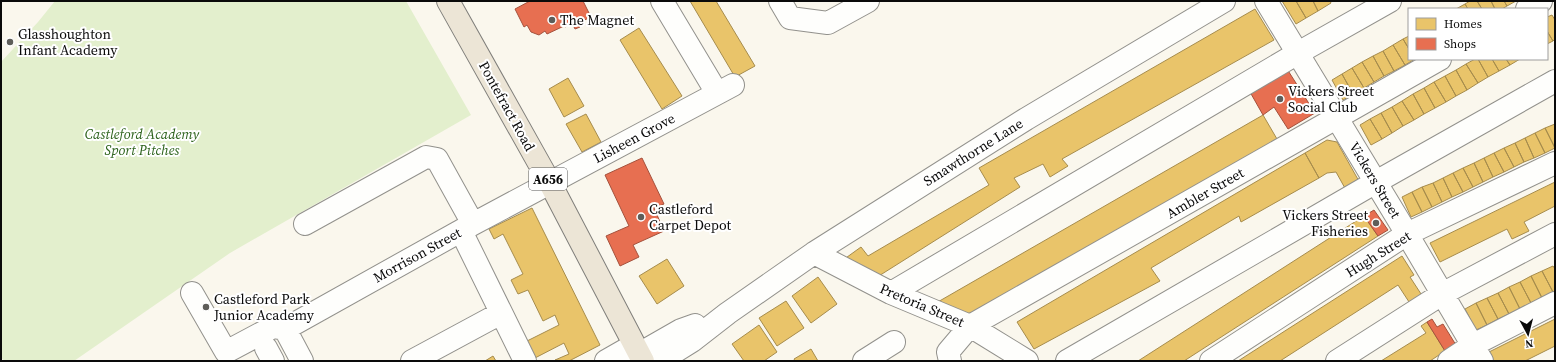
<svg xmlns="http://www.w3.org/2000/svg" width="1556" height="362" viewBox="0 0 1556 362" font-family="'Source Serif 4',serif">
<rect width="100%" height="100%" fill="#faf7ed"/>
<!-- green -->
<path fill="#e3efcd" d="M55,1H406L471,115L230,253L74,361H5L1,358V62L38,22Z"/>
<!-- homes -->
<path fill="#e9c46a" stroke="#a68c4d" d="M690,1H716L755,66L735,77Z
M1282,1H1296L1306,18L1296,24Z
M1296,1H1313L1318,11L1306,18Z
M1313,1H1330L1331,3L1318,11Z
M1470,1H1477L1482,9H1468L1465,4Z
M1477,1H1491L1495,9H1482Z
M1491,1H1504L1507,6L1502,9H1495Z
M1504,1H1516L1507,6Z
M1465,4L1468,9H1456Z
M1255,9L1274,40L1062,159L1068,166L1050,177L1043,164L1014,178L1020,187L874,279L843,260L861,247L868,256L989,185L979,168Z
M1552,15L1555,20V39L1553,41L1547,31V17Z
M639,28L682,96L662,109L620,40Z
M1547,31L1553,41L1547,44Z
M1409,36V49L1403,39Z
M1403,39L1409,49V59H1415L1405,65L1393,45Z
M1393,45L1405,65L1394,71L1383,51Z
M1383,51L1394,71L1384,76L1373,56Z
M1373,56L1384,76L1374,82L1362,62Z
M1475,59H1478L1488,77L1478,83L1466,64Z
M1478,59H1492L1499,71L1488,77Z
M1492,59H1506L1510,65L1499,71Z
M1506,59H1520L1510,65Z
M1362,62L1374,82L1364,88L1352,68Z
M1466,64L1478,83L1467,90L1456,70Z
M1352,68L1364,88L1353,94L1342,74Z
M1456,70L1467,90L1456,96L1445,76Z
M1342,74L1353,94L1343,100L1332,80Z
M1445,76L1456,96L1446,102L1434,82Z
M568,78L584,106L564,117L549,89Z
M1434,82L1446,102L1435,108L1424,88Z
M1424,88L1435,108L1424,114L1413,94Z
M1413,94L1424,114L1414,120L1402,101Z
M1402,101L1414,120L1403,126L1392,107Z
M1392,107L1403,126L1392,133L1381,113Z
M1381,113L1392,133L1382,139L1370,119Z
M586,114L601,142L582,152L566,124Z
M1263,115L1277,139L966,318L936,303Z
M1370,119L1382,139L1371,145L1360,125Z
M1555,124V148L1545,128Z
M1545,128L1555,148L1545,153L1535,133Z
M1535,133L1545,153L1534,158L1525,138Z
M1525,138L1534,158L1524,162L1515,143Z
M1327,140L1337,142L1360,183L1346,190L1336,172L1327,173L1319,178L1305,153Z
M1515,143L1524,162L1514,167L1504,148Z
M1504,148L1514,167L1504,172L1494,153Z
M1305,153L1319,178L1241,222L1239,216L1151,268L1160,281L1034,349L1017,322Z
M1494,153L1504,172L1493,177L1484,158Z
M1484,158L1493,177L1483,182L1474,163Z
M1474,163L1483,182L1473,187L1463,168Z
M1463,168L1473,187L1463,192L1453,173Z
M1453,173L1463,192L1452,197L1443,178Z
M1443,178L1452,197L1442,202L1433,183Z
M1555,182V206L1524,222L1529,231L1512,239L1507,229L1440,262L1430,243Z
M1433,183L1442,202L1432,207L1422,187Z
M1422,187L1432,207L1422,212L1412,192Z
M1412,192L1422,212L1411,217L1402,197Z
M532,208L600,345L569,361L555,360L569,354L564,343L533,359L525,342L559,325L555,315L543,321L528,290L518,294L511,280L523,274L503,234L494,239L489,229Z
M1364,216L1378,236L1184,361H1138Z
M1402,256L1414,275L1410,277L1423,297L1411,305L1398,285L1280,361H1238Z
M667,259L684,286L657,304L639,276Z
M1553,266L1555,269V291L1553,292L1542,271Z
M1542,271L1553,292L1542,298L1531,276Z
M1531,276L1542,298L1531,303L1520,282Z
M818,277L837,304L811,323L792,296Z
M1520,282L1531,303L1520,309L1509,287Z
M1509,287L1520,309L1509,314L1498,293Z
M1498,293L1509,314L1498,319L1487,298Z
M1487,298L1498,319L1487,325L1476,303Z
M786,301L804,328L777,346L759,318Z
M1476,303L1487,325L1476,330L1465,309Z
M1555,319V346L1525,361H1491L1487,353Z
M1427,322L1445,351L1430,361H1381L1426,333L1421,326Z
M759,325L777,352L764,361H744L732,344Z
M811,349L818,361H795L794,359Z
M493,356L496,361H485Z"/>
<!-- shops -->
<path fill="#e76f51" stroke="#a5513c" d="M530,1H583L591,17L578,23L580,27L575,29L572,23L565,27L564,26L547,34L545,31L539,35L531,32L527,25L524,27L515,9Z
M1287,69L1315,113L1288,129L1274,107L1263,115L1250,92Z
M642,158L664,204L654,208L664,231L633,245L639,257L620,266L606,236L629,226L605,175Z
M1374,210L1388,230L1378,236L1364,216Z
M1432,319L1437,327L1443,324L1456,345L1445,351L1427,322Z"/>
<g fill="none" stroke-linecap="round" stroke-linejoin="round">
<!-- minor casing -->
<g stroke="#92918c" stroke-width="24">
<path id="minor" d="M662,1L717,93
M780,1L790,18L828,23L868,1
M1266,1L1407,234L1482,361
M1527,9L1541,1
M305,224L426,157L437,159L473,224
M461,231L525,361
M814,253L891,293L970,326L1027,361
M192,293L226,352L273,327L285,329
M891,293L1298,53L1390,1
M285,329L473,224L733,85
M285,329L302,361
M266,348L273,361
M639,354L681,330L695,325
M412,361L501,313
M606,361L634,345
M660,361L692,341L728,313L814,253L1026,119L1224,1
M864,361L894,342
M950,361L948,352L970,326L1440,59
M1067,361L1376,182L1555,81
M1211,361L1407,234L1555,163
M1337,361L1442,294L1555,234
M1449,361L1473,345L1555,303"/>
</g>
<!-- major casing -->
<g stroke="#7f7e7a" stroke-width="24">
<path id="major" d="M448,1L550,183L643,361"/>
</g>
<!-- minor -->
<use href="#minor" stroke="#fefefc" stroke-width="22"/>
<!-- major -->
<use href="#major" stroke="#ece5d6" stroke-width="22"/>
</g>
<!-- markers -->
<g fill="#5e5d59" stroke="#fff" stroke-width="1.5">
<circle cx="552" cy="20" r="4"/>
<circle cx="10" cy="42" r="4"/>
<circle cx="1280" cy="99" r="4"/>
<circle cx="641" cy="217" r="4"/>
<circle cx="1376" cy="223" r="4"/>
<circle cx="206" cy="307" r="4"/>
</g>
<g text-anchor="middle" stroke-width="4" stroke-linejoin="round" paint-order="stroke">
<!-- shield labels -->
<rect fill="#fff" stroke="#545454" stroke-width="1" x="529" y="168" width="38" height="22" rx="3"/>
<g font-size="13" font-weight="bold" fill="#0a0a0a">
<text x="548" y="184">A656</text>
</g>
<!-- poi labels -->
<g font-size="14" fill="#0a0a0a" stroke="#fff" text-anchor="start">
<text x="560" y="25">The Magnet</text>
<text x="18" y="39">Glasshoughton<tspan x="18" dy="16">Infant Academy</tspan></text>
<text x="1288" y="96">Vickers Street<tspan x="1288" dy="16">Social Club</tspan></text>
<text x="649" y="214">Castleford<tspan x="649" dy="16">Carpet Depot</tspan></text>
<text x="1368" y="220" text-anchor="end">Vickers Street<tspan x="1368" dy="16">Fisheries</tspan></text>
<text x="214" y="304">Castleford Park<tspan x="214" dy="16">Junior Academy</tspan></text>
</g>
<!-- street labels -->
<g font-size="14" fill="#0a0a0a" stroke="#fff">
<text transform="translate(507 106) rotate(61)" y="5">Pontefract Road</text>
<text transform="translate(634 138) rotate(-28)" y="5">Lisheen Grove</text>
<text transform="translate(973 152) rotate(-32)" y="5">Smawthorne Lane</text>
<text transform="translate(1375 180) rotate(59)" y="5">Vickers Street</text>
<text transform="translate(1205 193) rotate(-30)" y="5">Ambler Street</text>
<text transform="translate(1378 254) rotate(-32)" y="5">Hugh Street</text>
<text transform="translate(417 255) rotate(-29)" y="5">Morrison Street</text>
<text transform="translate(922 305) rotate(23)" y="5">Pretoria Street</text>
</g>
<!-- park labels -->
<g font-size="14" font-style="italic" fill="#2c621b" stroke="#fff">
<text x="142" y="139">Castleford Academy<tspan x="142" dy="16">Sport Pitches</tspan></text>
</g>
</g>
<!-- border -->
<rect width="1556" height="362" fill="none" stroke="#0a0a0a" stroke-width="4"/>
<!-- legend -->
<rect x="1408" y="8" width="140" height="52" fill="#ffffff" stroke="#9d9d9d"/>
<rect x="1416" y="18" width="20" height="12" fill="#e9c46a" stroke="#9d9d9d"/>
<text x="1444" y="28" font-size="12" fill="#0a0a0a">Homes</text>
<rect x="1416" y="38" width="20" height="12" fill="#e76f51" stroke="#9d9d9d"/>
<text x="1444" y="48" font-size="12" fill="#0a0a0a">Shops</text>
<!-- north arrow -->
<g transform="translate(1528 334) rotate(173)" stroke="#ffffff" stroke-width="3" paint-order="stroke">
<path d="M0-3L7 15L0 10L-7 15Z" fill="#0a0a0a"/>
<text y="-6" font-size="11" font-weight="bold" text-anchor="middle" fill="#0a0a0a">N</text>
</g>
</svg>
